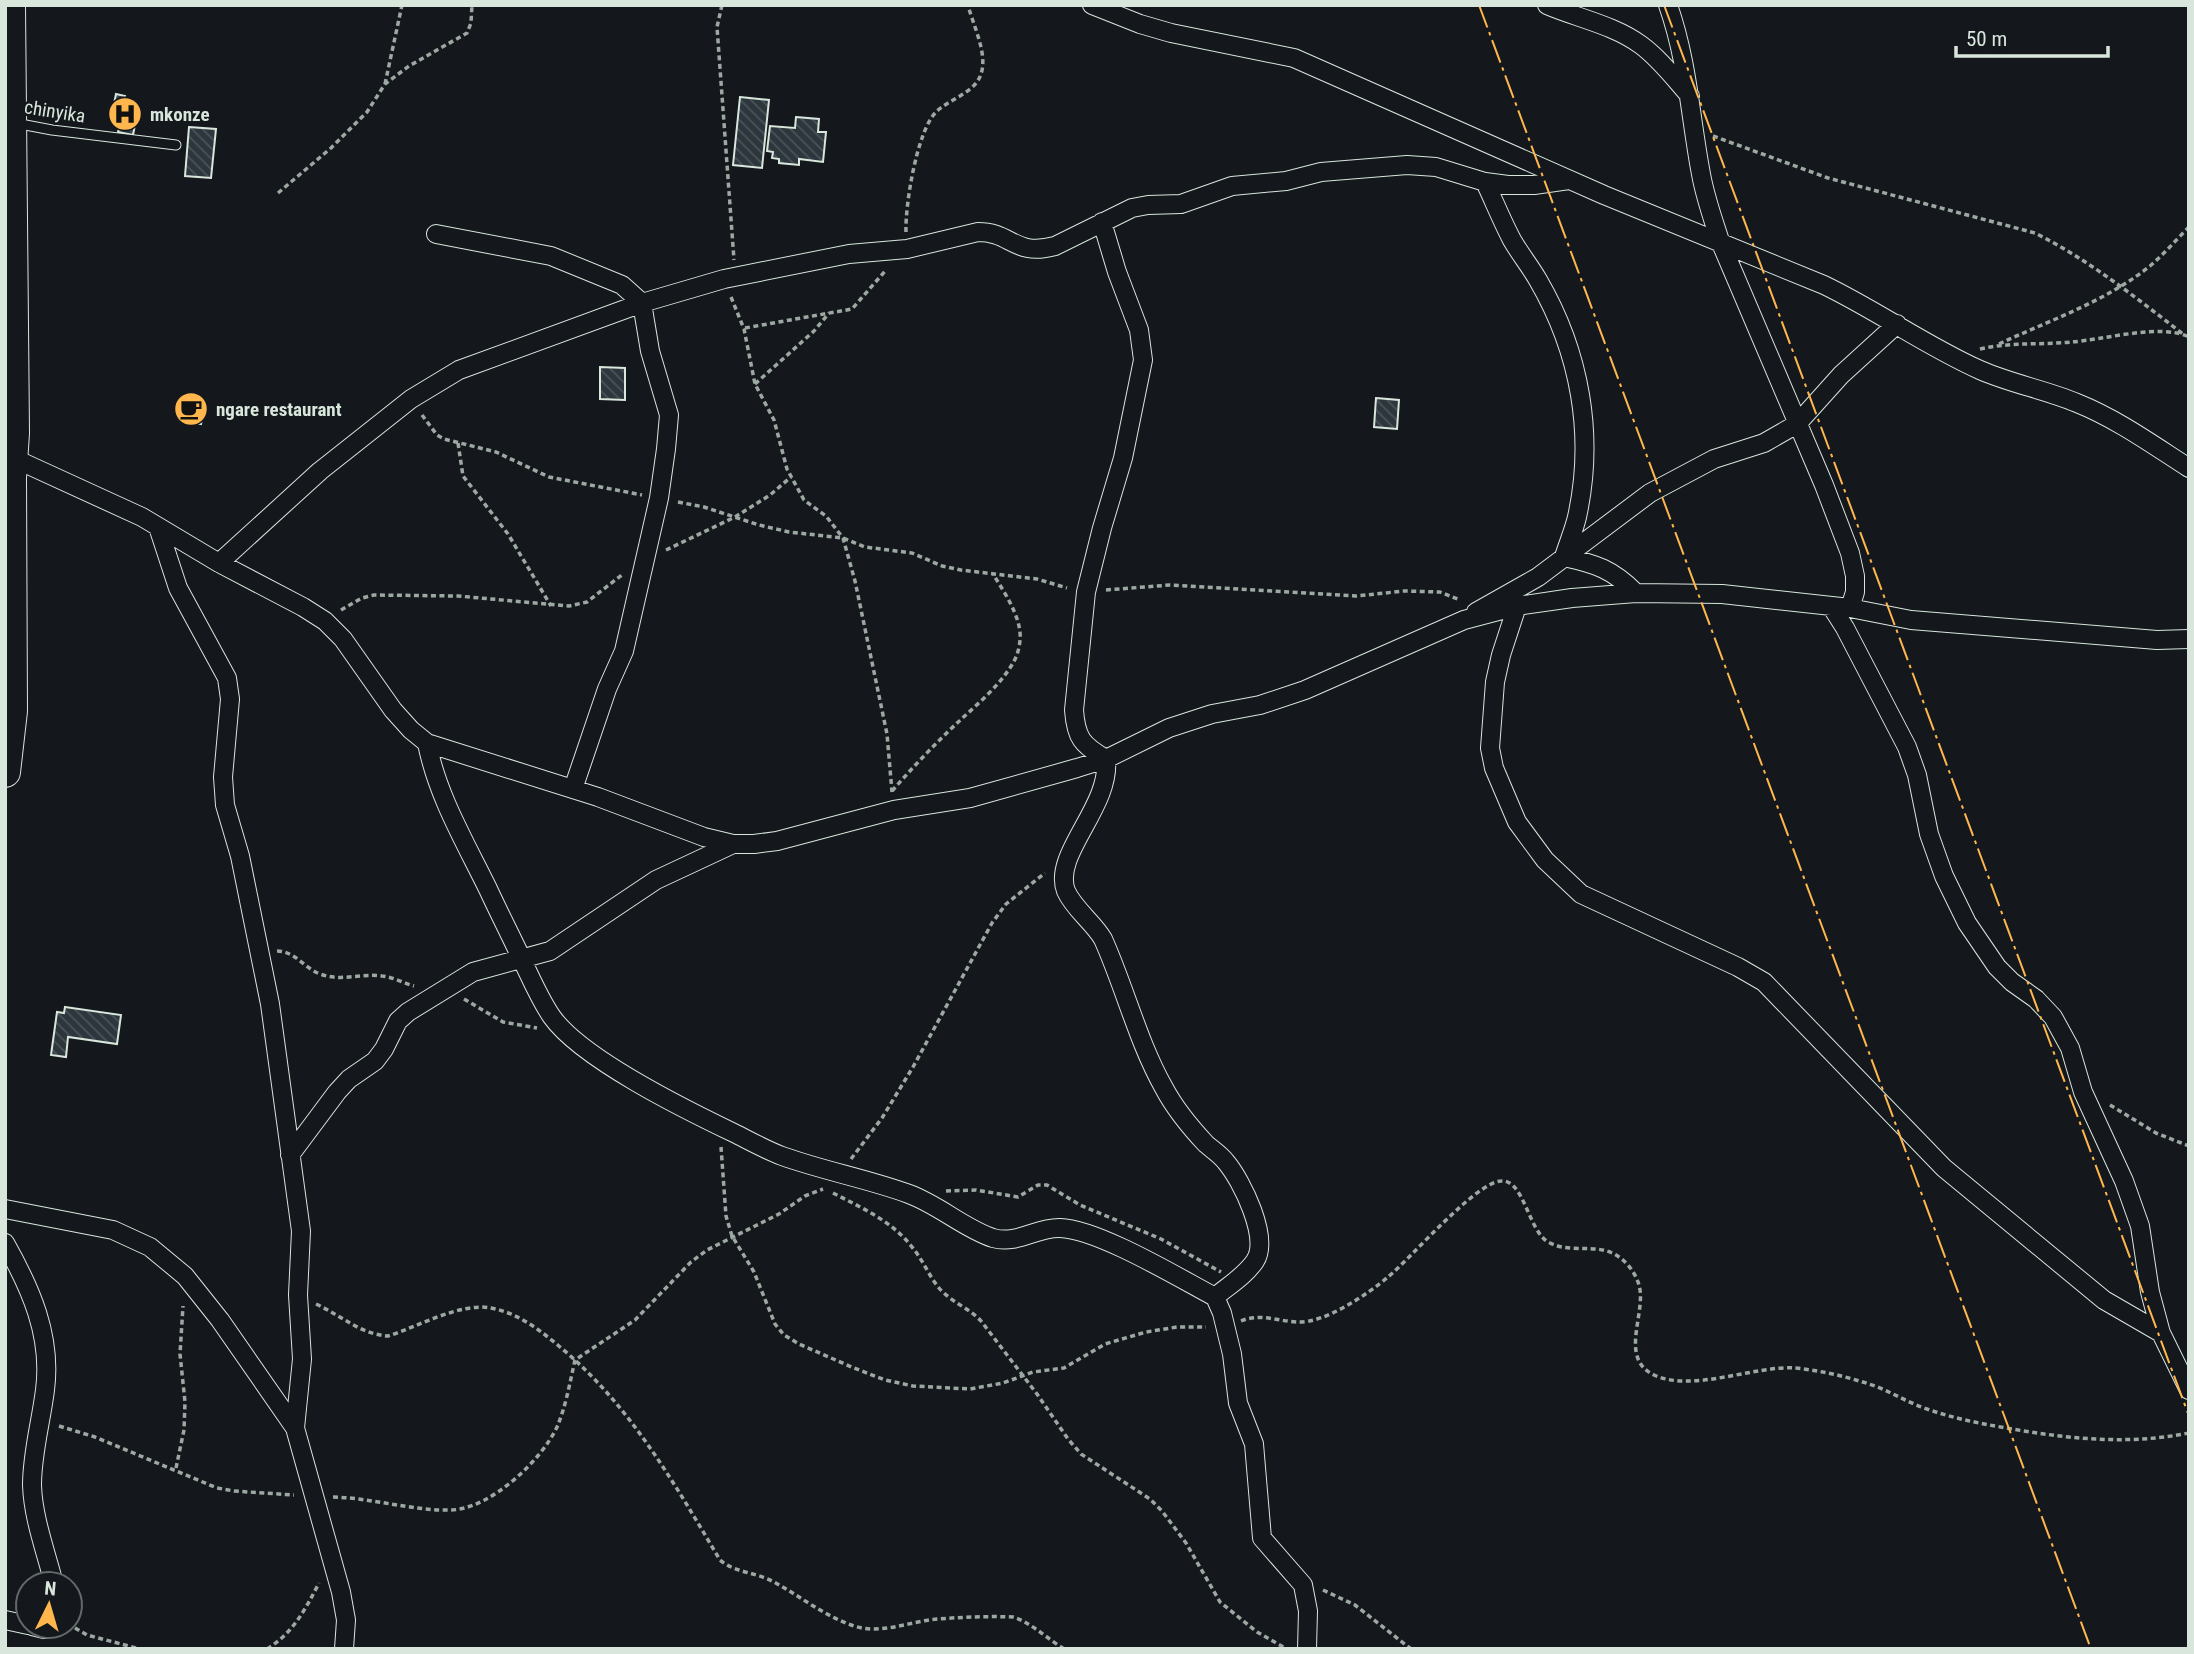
<svg xmlns="http://www.w3.org/2000/svg" width="2194" height="1654" viewBox="0 0 2194 1654" font-family="'Roboto Condensed',sans-serif">
<defs>
<pattern id="building-back-hatch" width="6" height="6" patternUnits="userSpaceOnUse" patternTransform="scale(1.75)"><rect width="6" height="6" fill="#2c363c"/><path d="M-1 5l2 2M0 0l6 6M5-1l2 2" fill="none" stroke="#4a5358"/></pattern>
</defs>
<rect width="100%" height="100%" fill="#14181c"/>
<!-- building -->
<path fill="url(#building-back-hatch)" stroke="#d8e6dc" stroke-width="2" d="M116,94L125,96L123,107L138,110L133,135L118,132L121,121L111,119Z
M740,97L769,100L762,168L733,165Z
M796,117L819,119L818,132H826L823,162L799,159V165L779,163V159L772,158L773,152L767,151L770,126L795,128Z
M189,127L216,129L211,178L185,176Z
M600,367L625,368V400L600,399Z
M183,397L205,401L201,424L179,420Z
M1376,398L1399,400L1397,429L1374,427Z
M65,1007L121,1015L117,1044L68,1037L66,1057L51,1055L57,1012L64,1013Z"/>
<g fill="none" stroke-linecap="round" stroke-linejoin="round">
<!-- service casing -->
<g stroke="#d8e6dc" stroke-width="11">
<path id="service" d="M15,123L52,130L176,145"/>
</g>
<!-- minor casing -->
<g stroke="#d8e6dc" stroke-width="20">
<path id="minor" d="M1092,5L1140,24L1171,33L1294,58L1604,195L1824,285C1878,311 1926,346 1980,370C2012,384 2046,390 2077,403C2117,419 2153,445 2189,468
M1547,5C1577,18 1614,25 1641,45C1660,59 1674,78 1690,96
M1668,5C1688,62 1690,116 1701,174C1705,197 1713,219 1720,241L1824,485L1850,553L1855,576V592L1850,608
M1485,182C1494,201 1502,221 1512,240C1520,254 1530,266 1538,280C1580,352 1595,435 1577,517C1574,530 1568,544 1564,557C1596,564 1612,569 1636,593
M1102,222L1117,272L1139,330L1143,360L1123,458L1102,528L1086,592L1074,710C1076,738 1082,745 1106,759C1111,807 1052,854 1066,891C1074,909 1093,922 1103,939C1125,988 1138,1042 1164,1088C1174,1107 1191,1128 1206,1144C1213,1150 1221,1155 1226,1162C1242,1181 1270,1238 1255,1261C1245,1276 1228,1286 1215,1297
M436,234L551,256L622,285L642,303L650,351L669,415L666,449L659,498L624,651L607,689L573,789
M11,457L142,517L219,563L303,607L325,621L343,639L393,710L411,730L427,743L598,797L704,837L733,844H754L777,841L894,810L970,798L1077,768L1106,759L1169,728L1212,714L1260,705L1305,690L1464,620L1517,606L1572,598L1636,593L1722,594L1850,608L1911,620L2157,640L2189,639
M158,527L178,588L227,678L230,699L223,777L225,805L240,856L270,1004L301,1231L298,1295L302,1359L295,1428
M219,563L320,471L411,399L459,370L642,303L724,279L849,254L907,249L978,232C1012,232 1014,257 1055,246L1132,208L1148,205L1181,204L1232,186L1286,181L1321,172L1407,165L1436,167L1485,182L1508,185H1534L1569,180
M1517,606L1501,655L1495,682L1490,748L1494,768L1517,822L1545,860L1581,894L1738,967L1764,982L1944,1168L2104,1300L2161,1333
M1831,606L1845,628L1907,747L1917,775L1929,834L1944,876L1967,923L1997,967L2012,982L2036,999L2053,1017L2070,1048L2083,1092L2124,1181L2140,1226L2150,1292L2161,1333L2189,1390
M1476,612L1538,577L1650,493L1714,459L1764,443L1797,424L1841,375L1897,324
M427,743C437,795 465,842 488,889C500,915 513,940 525,966C533,983 541,1001 552,1017C582,1059 686,1110 734,1133C750,1141 766,1150 782,1156C824,1171 868,1179 909,1194C939,1205 965,1229 993,1238C1017,1245 1037,1227 1060,1228C1098,1229 1179,1278 1215,1297L1222,1313L1232,1354L1238,1403L1254,1444L1262,1538L1303,1585L1308,1611L1307,1649
M290,1155L337,1092L349,1079L375,1061L384,1049L398,1021L408,1012L473,972L550,951L656,880L733,844
M5,1209L113,1230L150,1247L185,1276L220,1320L295,1428L341,1592L346,1620L344,1649
M5,1243C31,1289 52,1336 45,1390C41,1422 32,1453 32,1485C33,1518 46,1552 54,1584
M5,1620L28,1625
M32,1626L44,1629L56,1626"/>
</g>
<!-- trunk casing -->
<g stroke="#d8e6dc" stroke-width="32">
<path id="trunk" d="M5,772L12,711L11,478L14,433L10,5"/>
</g>
<!-- path -->
<path stroke="#9da8a2" stroke-width="3.5" stroke-dasharray="5 3.5" stroke-linecap="butt" d="M722,5L717,27L734,260
M385,84L402,5
M1713,136L1828,178L2035,233C2089,260 2135,297 2183,334
M278,193L331,148L367,112L385,84L409,66L467,33L471,23L472,5
M906,232C905,205 917,131 936,112C949,99 975,93 981,74C988,54 973,25 968,5
M731,297L744,329L755,384L774,420L787,469L804,500L826,516L843,538L855,581L887,734L892,792
M745,328L852,309L886,270
M1999,344C2050,320 2105,302 2150,266C2164,254 2176,240 2189,227
M1980,349C2010,342 2041,345 2071,342C2103,340 2161,323 2189,337
M755,384L814,331L829,313
M422,415L437,435L444,439L496,452L549,477L642,495
M458,443L463,476L508,534L551,606
M678,502L704,507L759,525L789,532L843,538L865,547L912,553L942,566L961,570L1037,579L1067,588
M666,550L735,517L770,495L791,477
M1106,590L1170,585L1356,596L1404,591L1440,592L1460,600
M341,610L362,598L374,595L458,596L569,606L587,602L623,574
M892,791C912,768 933,746 955,725C975,706 999,687 1013,663C1019,653 1022,638 1019,626C1015,608 1003,590 993,574
M277,951C295,951 304,968 320,974C341,982 361,973 382,976C393,977 403,983 414,986
M464,999L503,1022L537,1028
M2110,1105L2156,1133L2189,1146
M721,1147L726,1216L732,1236L754,1272L775,1324L784,1335L799,1344L854,1368L885,1380L913,1386L970,1389L1003,1383L1033,1372L1064,1368L1105,1344L1146,1332L1177,1327H1206
M851,1159L882,1118L913,1067L992,923L1006,904L1045,873
M946,1191L976,1190L1018,1197L1038,1185H1047L1080,1205L1161,1239L1221,1272
M833,1193C862,1208 892,1221 912,1247C923,1260 929,1276 939,1288C951,1302 969,1308 981,1321L1037,1394L1068,1439L1081,1454L1150,1499L1162,1511L1186,1543L1220,1602L1257,1632L1287,1649
M316,1304C342,1316 360,1334 388,1336C417,1327 461,1302 491,1308C518,1313 540,1330 560,1347C630,1405 674,1483 720,1560C735,1573 756,1572 774,1582C800,1596 824,1616 854,1626C882,1635 910,1621 938,1619C963,1617 988,1616 1013,1617C1030,1622 1048,1639 1064,1649
M1241,1321C1260,1313 1277,1321 1297,1322C1324,1324 1368,1294 1388,1277C1411,1258 1476,1182 1501,1181C1524,1179 1528,1230 1548,1242C1576,1257 1603,1237 1628,1265C1633,1271 1637,1278 1639,1285C1647,1313 1618,1358 1654,1375C1693,1393 1755,1365 1796,1368C1823,1371 1849,1377 1875,1386C1893,1393 1909,1403 1927,1409C1955,1419 1983,1424 2012,1429C2071,1439 2129,1445 2189,1433
M59,1426L95,1437L217,1488L234,1491L294,1495
M176,1468L184,1430L185,1402L180,1354L183,1306
M333,1497C373,1498 412,1511 451,1510C490,1509 541,1461 557,1427C566,1406 570,1382 575,1360L635,1320L691,1262L707,1250L779,1214L805,1196L823,1189
M1323,1590L1355,1605L1411,1649
M75,1628L87,1635L140,1649
M267,1649C293,1633 305,1610 319,1583"/>
<!-- service -->
<use href="#service" stroke="#14181c" stroke-width="9"/>
<!-- minor -->
<use href="#minor" stroke="#14181c" stroke-width="18"/>
<!-- trunk -->
<use href="#trunk" stroke="#14181c" stroke-width="30"/>
<!-- power -->
<path stroke="#ffb74d" stroke-width="2" stroke-dasharray="24 5 3.5 5" stroke-linecap="butt" d="M1479,5L2091,1649
M1664,5L2189,1416"/>
</g>
<!-- icons -->
<defs>
<g id="hospital-disc" transform="scale(1.75)"><circle r="9.5" fill="#ffb74d" stroke="#14181c"/><path d="M-5-5h3v3.5h4V-5h3V5h-3V1.5h-4V5h-3Z" fill="#111"/></g>
<g id="cafe-disc" transform="scale(1.75)"><circle r="9.5" fill="#ffb74d" stroke="#14181c"/><path d="M-5.5-4.5H6V0H3Q3 3.5 0 3.5H-2.5Q-5.5 3.5-5.5 0ZM3-3.2v2h1.7v-2ZM-6 4.5H4V6H-6Z" fill="#111"/></g>
</defs>
<g fill-rule="evenodd">
<use href="#hospital-disc" x="125" y="114"/>
<use href="#cafe-disc" x="191" y="409"/>
</g>
<g text-anchor="middle" stroke-width="5" stroke-linejoin="round" paint-order="stroke">
<!-- street labels -->
<g font-size="19" fill="#d8e6dc" stroke="#14181c">
<text transform="translate(55 111) rotate(9)" y="7">chinyika</text>
</g>
<!-- poi labels -->
<g font-size="19" font-weight="bold" fill="#d8e6dc" stroke="#14181c" text-anchor="start">
<text x="150" y="121">mkonze</text>
<text x="216" y="416">ngare restaurant</text>
</g>
</g>
<!-- border -->
<rect width="2194" height="1654" fill="none" stroke="#d8e6dc" stroke-width="14"/>
<!-- north arrow -->
<g transform="translate(49 1605) rotate(5)"><circle r="33" fill="#14181c" stroke="#626a69" stroke-width="2"/>
<path d="M0-5L12 26L0 18L-12 26Z" fill="#ffb74d"/>
<text y="-10" font-size="19" font-weight="bold" text-anchor="middle" fill="#d8e6dc">N</text>
</g>
<!-- scale -->
<path d="M1956 46v10h152v-10" fill="none" stroke="#d8e6dc" stroke-width="3.5"/>
<text x="1966" y="46" font-size="21" fill="#d8e6dc" stroke="#14181c" stroke-width="5" paint-order="stroke">50 m</text>
</svg>
